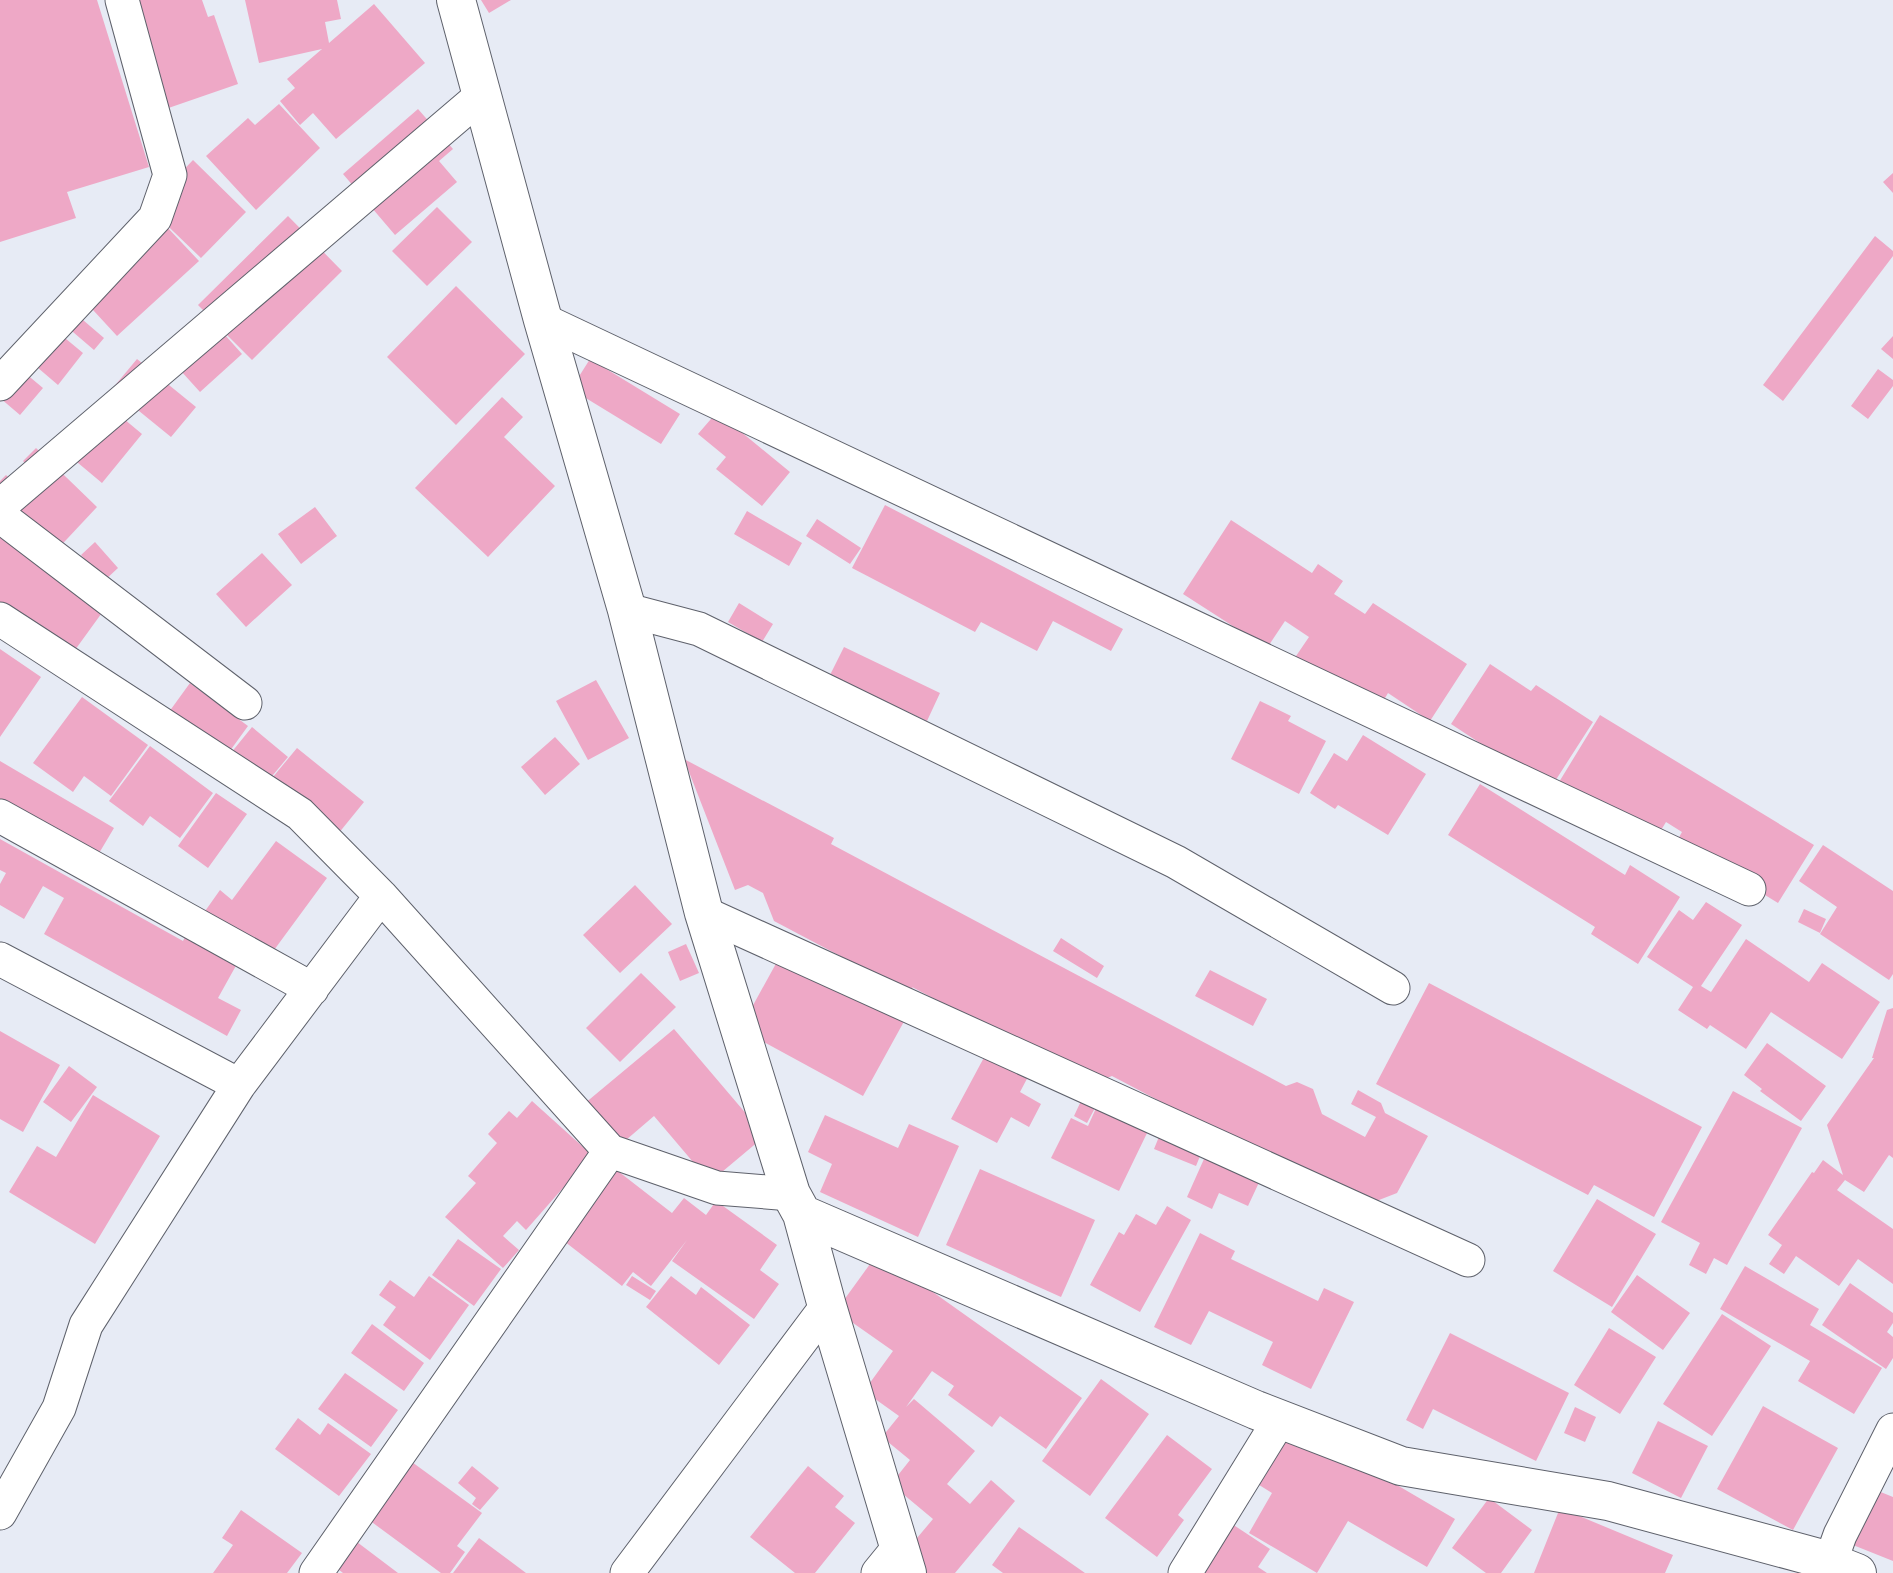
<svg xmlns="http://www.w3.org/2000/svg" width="1893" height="1573" viewBox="0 0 1893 1573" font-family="'Golos Text',sans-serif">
<rect width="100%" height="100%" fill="#e7ebf5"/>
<!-- building -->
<path fill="#eea8c6" d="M0,0H97L149,167L67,192L76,218L0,242Z
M116,0H202L208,17L214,15L238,84L154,113Z
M245,0H337L341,19L325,22L329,43L374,4L425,63L336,139L313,113L300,125L280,101L295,88L287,79L322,49L259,63Z
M481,0H511L489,13Z
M279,104L320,148L256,210L206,156L248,118L255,125Z
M418,109L453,149L439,161L457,182L395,235L343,174Z
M193,160L246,212L201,258L148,207Z
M1893,173V193L1883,182Z
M437,207L472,242L427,286L392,251Z
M151,210L199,261L117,336L70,285Z
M288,216L342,271L252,360L209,317L242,354L200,392L162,350L204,311L198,305Z
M1875,236L1893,251V256L1783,401L1763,385Z
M456,286L525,354L456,425L387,357Z
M62,302L104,338L94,350L52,314Z
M42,319L83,353L58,385L17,350Z
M1893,336V359L1881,349Z
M7,358L43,388L20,415L0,398Z
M137,359L196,407L171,437L112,389Z
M590,359L680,414L661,444L571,389Z
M1878,369L1893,380V386L1868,419L1851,406Z
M502,397L523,417L504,437L555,486L488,557L415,488Z
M100,399L142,434L102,483L59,447Z
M717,412L790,472L762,506L716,469L726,457L698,434Z
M36,448L97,507L52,555L0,506V481L6,475L21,489L35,473L23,461Z
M885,505L1123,629L1111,651L1053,621L1037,651L981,622L975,632L852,568Z
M315,507L337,536L301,564L278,534Z
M747,511L802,543L789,566L734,534Z
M817,519L861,548L850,564L806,536Z
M1231,520L1312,573L1318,564L1343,581L1334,594L1365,614L1373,603L1467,664L1430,721L1388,693L1376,713L1294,659L1309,637L1285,621L1267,648L1183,594Z
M0,534L104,610L75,650L0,613Z
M95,542L118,568L104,581L81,555Z
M262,553L292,585L246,627L216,594Z
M739,603L773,624L762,642L728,622Z
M844,647L940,693L927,721L830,675Z
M0,649L41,677L0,737Z
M1490,664L1531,691L1536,685L1593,722L1550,789L1451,724Z
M596,680L629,738L588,760L556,701Z
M190,683L248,726L219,766L161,723Z
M82,697L148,745L111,796L84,776L73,792L33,763Z
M1260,701L1291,716L1288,721L1326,741L1299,794L1231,759Z
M1600,715L1814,845L1778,903L1677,841L1682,832L1666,822L1652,845L1556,787Z
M252,727L288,757L258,793L222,764Z
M1363,735L1426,774L1388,835L1338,805L1335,809L1310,793L1334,753L1347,761Z
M555,737L580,764L545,795L521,767Z
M150,746L213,793L180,838L150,816L143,826L109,801Z
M297,748L364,802L325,850L258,795Z
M684,759L834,838L831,844L1286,1086L1297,1082L1313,1089L1322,1114L1365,1137L1376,1117L1351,1104L1358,1090L1381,1103L1385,1113L1428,1136L1397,1193L1361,1207L1112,1076L1102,1080L1060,1065L912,987L916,996L774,921L763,893L748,885L735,890Z
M0,761L114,828L92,865L0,810Z
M1480,784L1625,875L1630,865L1680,897L1638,964L1591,934L1595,927L1448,835Z
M216,793L247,814L208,868L178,846Z
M0,839L183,941L187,933L238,962L218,998L241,1010L227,1036L44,934L64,898L43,886L24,919L0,905V884L6,873L0,870Z
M276,841L327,878L266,961L203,914L220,890L232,900Z
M1823,845L1893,891V974L1889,980L1820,934L1837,907L1799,881Z
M635,885L672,924L620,973L583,935Z
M1706,902L1742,925L1701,986L1711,992L1746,939L1809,982L1822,963L1880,1002L1842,1059L1771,1012L1746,1049L1710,1025L1707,1029L1678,1010L1693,987L1647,957L1679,910L1693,920Z
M1804,909L1826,919L1820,933L1798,922Z
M1061,938L1104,966L1097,978L1053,951Z
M686,944L699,973L680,981L668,952Z
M784,949L907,1016L863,1096L740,1029Z
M1210,970L1267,999L1253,1026L1195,996Z
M641,973L676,1007L620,1062L586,1028Z
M1429,983L1702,1127L1654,1217L1594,1185L1588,1195L1376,1084Z
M1893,1008V1158L1889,1155L1864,1192L1845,1180L1837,1190L1893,1229V1284L1858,1259L1839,1286L1796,1256L1784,1274L1769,1264L1782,1245L1768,1235L1812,1172L1814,1173L1823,1160L1843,1175L1827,1125L1874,1058H1872L1887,1010Z
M674,1029L765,1136L710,1182L654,1116L619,1146L584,1104Z
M0,1031L60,1065L23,1132L0,1119Z
M1767,1043L1826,1086L1801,1121L1760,1091L1762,1089L1744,1075Z
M988,1050L1030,1073L1020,1092L1041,1104L1029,1127L1011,1117L997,1143L951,1119Z
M69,1066L97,1087L71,1122L43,1102Z
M1733,1091L1802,1128L1727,1265L1714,1258L1706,1274L1689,1265L1700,1243L1661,1222Z
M93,1095L160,1136L95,1244L9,1192L37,1146L56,1157Z
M532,1101L592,1155L526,1230L517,1221L503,1236L519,1250L503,1268L445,1217L476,1183L468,1176L497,1143L488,1134L509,1111L517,1118Z
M1081,1101L1095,1108L1087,1123L1074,1116Z
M1097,1106L1148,1131L1119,1191L1051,1158L1071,1118L1088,1126Z
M825,1115L898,1148L909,1124L959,1146L918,1237L820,1192L832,1164L808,1152Z
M1163,1127L1205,1144L1196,1166L1154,1149Z
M1208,1150L1262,1176L1248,1206L1219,1193L1212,1209L1187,1197Z
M614,1168L672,1213L684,1198L706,1215L716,1201L777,1245L760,1270L779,1284L754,1319L672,1261L687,1240L651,1286L633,1272L622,1286L560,1238Z
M980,1169L1095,1220L1061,1297L946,1245Z
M1597,1199L1656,1234L1612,1307L1553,1271Z
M1167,1206L1191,1220L1140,1312L1090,1285L1119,1232L1124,1235L1136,1214L1156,1225Z
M1200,1233L1235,1251L1231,1259L1318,1301L1324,1288L1354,1302L1311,1389L1262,1365L1273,1342L1209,1311L1191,1345L1154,1327Z
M458,1239L501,1269L474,1306L432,1275Z
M878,1253L1082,1398L1046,1449L1000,1416L992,1427L948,1395L954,1386L932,1371L906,1407L914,1399L975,1451L947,1484L970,1504L991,1480L1015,1501L955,1573H908L896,1563L933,1519L891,1484L910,1460L882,1437L899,1416L864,1391L893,1351L836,1311Z
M1745,1266L1819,1309L1810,1325L1882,1368L1854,1414L1798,1381L1810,1361L1720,1309Z
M1637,1275L1690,1313L1663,1350L1611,1312Z
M429,1276L469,1305L430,1360L383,1325L396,1307L379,1295L390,1280L414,1297Z
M632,1276L656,1291L650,1300L626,1285Z
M671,1276L696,1295L701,1287L750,1325L719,1365L646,1307Z
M1850,1283L1893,1313V1323L1887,1332L1893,1337V1358L1886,1369L1822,1325Z
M1722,1314L1771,1346L1712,1436L1663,1404Z
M372,1324L424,1363L404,1391L351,1353Z
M1609,1328L1656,1357L1620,1414L1574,1385Z
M1450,1333L1569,1393L1536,1461L1433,1409L1423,1429L1406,1420Z
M345,1373L398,1410L371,1447L318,1409Z
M1101,1379L1149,1414L1090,1496L1042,1461Z
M1763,1406L1838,1448L1793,1530L1717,1489Z
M1575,1407L1596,1417L1585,1442L1564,1433Z
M298,1418L320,1435L328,1423L371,1454L339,1496L275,1449Z
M1658,1421L1708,1446L1681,1498L1632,1473Z
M1291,1423L1455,1519L1427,1567L1348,1521L1317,1573L1249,1533L1272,1493L1256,1483Z
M1167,1435L1212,1469L1178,1515L1184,1520L1157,1557L1105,1518Z
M405,1457L482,1513L457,1546L465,1552L450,1573H441L369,1520Z
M472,1466L499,1488L480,1510L472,1504L476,1498L458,1483Z
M808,1466L844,1496L835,1507L855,1523L815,1573H795L750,1537Z
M1851,1480L1893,1497V1561L1828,1535Z
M1489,1498L1532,1530L1501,1573H1486L1452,1548Z
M1560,1508L1673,1555L1665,1573H1534Z
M241,1510L302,1553L287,1573H213L233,1545L222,1538Z
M1229,1522L1270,1549L1258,1567L1267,1573H1194Z
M1019,1527L1085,1573H1003L992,1565Z
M479,1538L526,1573H453Z
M353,1539L398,1573H343L333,1565Z"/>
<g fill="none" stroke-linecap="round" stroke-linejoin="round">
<!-- minor casing -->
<g stroke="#5e616b" stroke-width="35">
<path id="minor" d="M543,320L1749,889
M0,384L155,218L170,175L122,0
M0,506L482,95
M0,516L245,703
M627,610L699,629L1176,862L1393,988
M0,619L300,814L381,896L610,1151L717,1188L791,1194
M0,816L312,989
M704,913L1468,1260
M0,959L239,1085
M0,1513L59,1408L86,1325L239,1085L381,896
M1830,1563L1840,1535L1893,1430
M316,1573L610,1151
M627,1573L827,1306
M878,1573L900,1546
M1185,1573L1280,1419"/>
</g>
<!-- tertiary casing -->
<g stroke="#5e616b" stroke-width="40">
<path id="tertiary" d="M456,0L543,320L627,610L704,913L791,1194L802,1214L1256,1410L1401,1466L1608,1501L1819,1558L1857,1573
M802,1214L827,1306L907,1573"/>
</g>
<!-- minor -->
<use href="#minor" stroke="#fff" stroke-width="33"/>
<!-- tertiary -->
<use href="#tertiary" stroke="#fff" stroke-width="38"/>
</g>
</svg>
